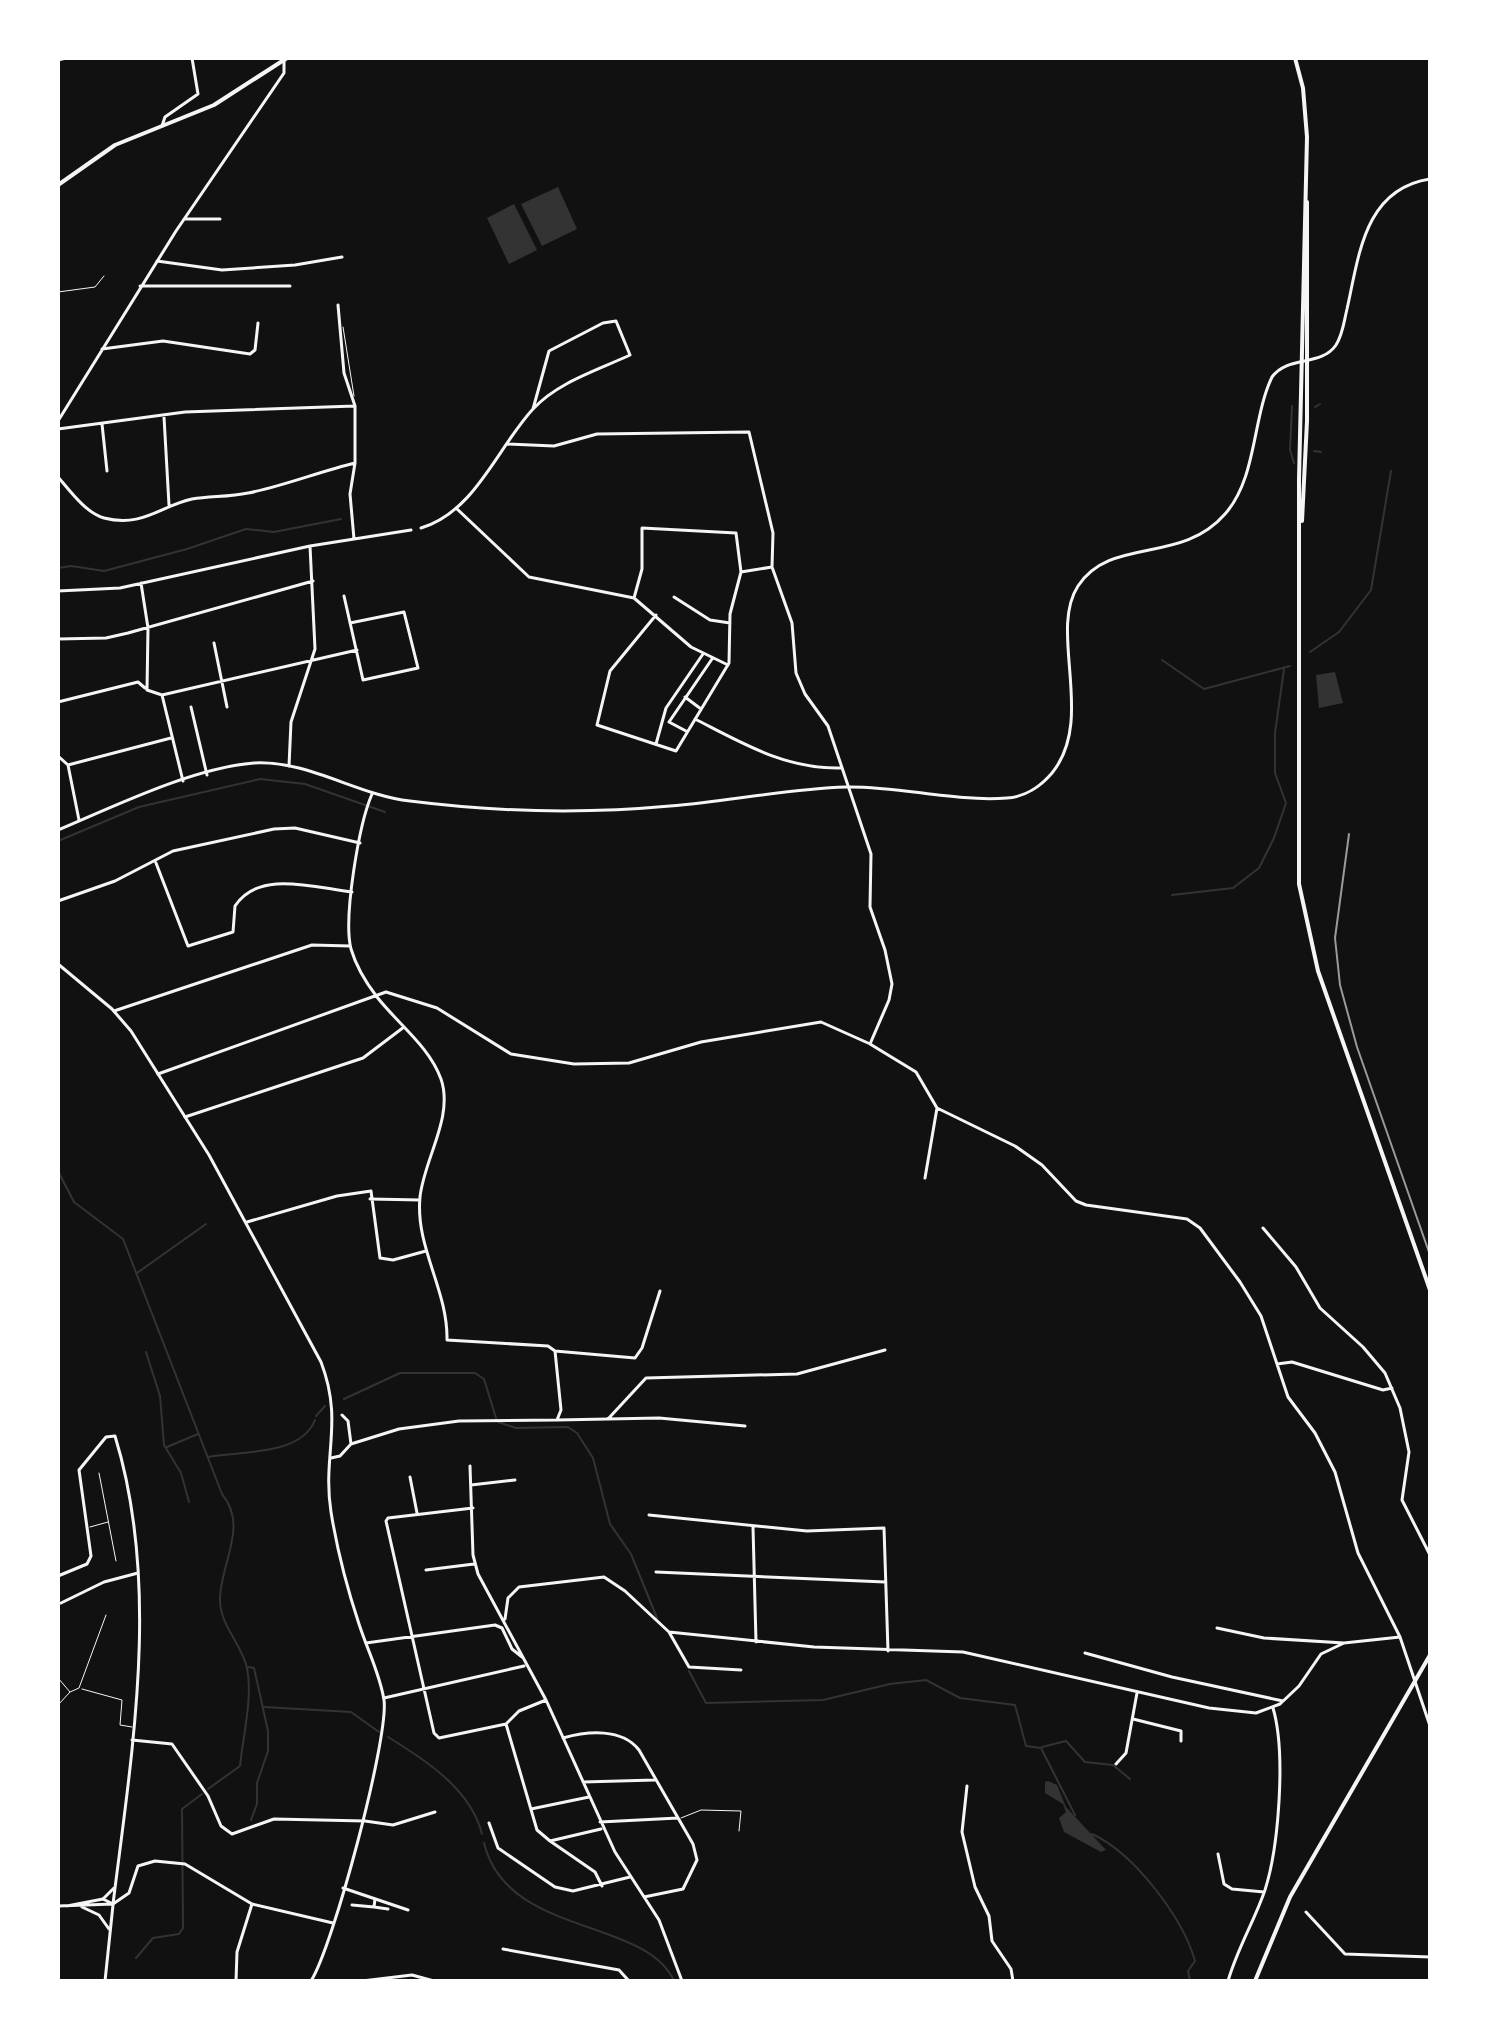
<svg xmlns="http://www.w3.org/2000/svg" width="1488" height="2039" viewBox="0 0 1488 2039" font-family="Signika,sans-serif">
<rect width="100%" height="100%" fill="#111"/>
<!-- water -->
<path fill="#333" d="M558,187L577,229L542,246L521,204Z
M514,204L537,250L509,264L487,218Z
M1335,672L1343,703L1319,708L1316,675Z
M1048,1781L1057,1785L1066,1807L1106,1850L1101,1852L1064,1832L1059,1818L1066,1812L1063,1804L1045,1793V1782Z"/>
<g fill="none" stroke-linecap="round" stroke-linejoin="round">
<!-- stream -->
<path stroke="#333" stroke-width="2" d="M1292,406L1290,450L1294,463
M1315,407L1320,404
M1314,451L1321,452
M58,568L71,566L104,571L187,549L246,529L274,532L341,519
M1310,652L1339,632L1371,590L1391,471
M1162,660L1204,689L1290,666
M58,841L139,807L260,779L305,784L385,812
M1172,895L1233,888L1259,868L1274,838L1286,803L1275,773V733L1284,669
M58,1171L74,1202L123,1239L222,1494C249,1527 220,1563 220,1600C220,1626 242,1644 247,1668C253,1697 243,1736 240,1766L208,1789
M137,1273L206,1224
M146,1352L160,1396L164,1445L181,1473L189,1502
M344,1399L400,1373H475L484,1379L496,1418
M316,1416L325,1406
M498,1422L516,1428L568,1427L577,1433L593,1458L610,1524L631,1554L657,1618
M167,1447L198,1434
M208,1457C240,1451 301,1456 315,1420
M248,1667L254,1668L268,1731V1751L257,1783V1804L251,1820
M689,1671L706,1703L823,1700L890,1684L926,1680L960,1698L1015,1705L1026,1746L1041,1748L1075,1815
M264,1707L351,1712L379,1732
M388,1737C424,1759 471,1789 482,1834
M1042,1747L1066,1741L1085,1762L1113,1765L1130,1779
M1092,1834C1134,1853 1183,1918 1195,1961L1188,1971L1190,1981
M484,1843C507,1937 645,1917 674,1981
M136,1958L153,1938L179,1934L183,1928L182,1809L202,1794"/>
<!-- service -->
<path stroke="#f5f5f5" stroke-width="1" d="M58,292L95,287L104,276
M343,327L354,396
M99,1473L116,1561
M90,1527L108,1522
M58,1678L70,1692L58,1705
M82,1689L122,1700L120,1725L132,1727
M70,1692L79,1688L106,1615
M681,1818L701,1810L741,1811L739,1831"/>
<!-- minor -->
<path stroke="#f5f5f5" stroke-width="3" d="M58,60L66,58
M162,126L165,117L198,94L192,58
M184,219H220
M157,261L222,270L295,265L342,257
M140,286H290
M338,305L344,373L355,406V463L350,494L354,539
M102,349L163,341L250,354L255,350L258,323
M164,417L169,505
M58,421L176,231L284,73V60
M102,424L107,471
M58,429L185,412L355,406
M507,444L554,446L597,434L749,432L773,533L772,567L792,623L796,673L805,694L828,726L871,854L870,907L885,950L892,984L889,1000L870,1044L916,1072L937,1108L1015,1146L1042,1165L1076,1201L1086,1205L1187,1219L1200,1228L1240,1282L1261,1316L1288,1397L1315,1433L1335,1472L1358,1553L1400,1637L1430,1726
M58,477C70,491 86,513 104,518C142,528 160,506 192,499C211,496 229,497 248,493C281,487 321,471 355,463
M457,509L529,577L634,598L691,647L728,665
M421,528C475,512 497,448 533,409C558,382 598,370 630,355L616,321L603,323L549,351L533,409
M741,572L772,567
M141,583L148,628L147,690L162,695L183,781
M58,591L120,588L310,546L411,530
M344,596L363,680L418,668L404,612L350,623
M674,597L710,620L730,623
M634,598L642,569V528L736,533L741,572L730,614L729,663L676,751L597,725L610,671L656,615
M58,639L106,638L128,633L313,581
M214,643L227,707
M162,695L357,650
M685,697L701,709
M58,702L138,682L145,688
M191,707L207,775
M695,719C742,743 785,769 840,768
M686,731L669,722L712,659
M656,744L666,708L703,654
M58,756L68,765L171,738
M68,765L79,820
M289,766L291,722L315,649L310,546
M372,794C359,824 343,918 351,949C356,966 367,984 377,997C398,1024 429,1046 441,1079C454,1117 424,1159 420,1197C415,1247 448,1290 447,1340L548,1346L555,1351
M156,863L188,946L233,932L235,906C259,869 315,888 352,892
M58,901L115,881L173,851L274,829L295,828L360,843
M114,1011L312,945L350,946
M158,1074L386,992L437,1008L511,1054L574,1064L629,1063L701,1042L821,1022L868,1043
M185,1117L363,1058L404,1027
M925,1178L937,1108
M370,1199L420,1200
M247,1222L337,1196L371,1191L380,1258L393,1260L426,1251
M1263,1228L1296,1267L1320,1308L1363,1347L1385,1373L1400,1408L1409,1452L1402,1500L1430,1555
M660,1291L642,1348L635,1358L555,1351L561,1410L557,1420L659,1418L745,1426
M1277,1364L1292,1362L1383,1390L1392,1388
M342,1415L348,1421L351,1444
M608,1419L646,1378L797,1374L885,1350
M331,1458L340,1456L351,1444L399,1429L459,1421L557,1420
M470,1466L473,1555L478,1574L546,1700L615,1852L659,1920L682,1981
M410,1477L417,1513
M471,1485L515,1480
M473,1508L388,1518L386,1521L434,1733L439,1738L506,1724L519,1711L546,1700
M649,1515L807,1531L884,1528L888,1651
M753,1527L756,1642
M426,1570L474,1564
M656,1572L885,1582
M58,1576L87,1564L91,1556L79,1470L106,1437L115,1436C161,1586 132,1751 113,1904
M58,1589V1612
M61,1603L104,1582L138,1573
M505,1619L508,1598L519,1587L604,1577L625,1591L669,1632L814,1647L963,1652L1209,1708L1256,1713L1280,1704L1299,1686L1321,1654L1344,1643L1400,1637
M1217,1628L1264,1638L1344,1643
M669,1632L689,1667L741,1670
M366,1643L495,1625L502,1628L512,1649L522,1657
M1085,1653L1172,1677L1283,1701
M384,1698L524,1666
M1133,1719L1181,1731V1741
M506,1724L537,1830L550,1841L601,1829
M563,1738C588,1731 622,1728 639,1750L693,1844L697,1860L683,1889L644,1897
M132,1740L172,1744L208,1796L221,1826L232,1834L274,1819L365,1821L393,1825L435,1812
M1116,1764L1126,1753L1137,1693
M583,1782L655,1780
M967,1786L962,1832L975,1887L989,1916L992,1941L1011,1969L1013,1981
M531,1809L589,1797
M600,1822L678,1818
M489,1823L498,1848L555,1887L573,1891L630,1877
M550,1841L595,1872L602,1886
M1218,1854L1224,1884L1232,1889L1264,1892
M343,1888L408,1910
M103,1899L114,1888
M375,1899L374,1907L388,1909
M113,1904L129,1893L138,1866L155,1861L185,1864L252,1904L333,1923
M352,1905L374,1907
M1306,1912L1345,1954L1430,1957
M503,1949L619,1970L629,1981
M236,1981L237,1952L252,1904
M362,1981L412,1975L434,1981
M1228,1981C1238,1947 1254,1922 1265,1890C1279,1846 1286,1752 1273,1708"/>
<!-- tertiary -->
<path stroke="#f5f5f5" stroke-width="3" d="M58,830C115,806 192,768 254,763C308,760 357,795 410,801C496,812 583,814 670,806C729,801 787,789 846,787C900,786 954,802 1007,798C1025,797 1041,786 1052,773C1096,719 1048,632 1078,586C1111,536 1181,565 1225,514C1257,478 1252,419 1272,377C1288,355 1321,367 1336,345C1343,334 1344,321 1347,309C1359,256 1364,189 1430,179
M58,964L112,1009L131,1031L209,1155L321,1362C344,1422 322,1455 331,1512C337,1549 347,1588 359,1624C367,1649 380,1674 384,1700C389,1738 333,1947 311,1981
M58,1906L113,1904L103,1899L67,1906
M82,1907L99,1915L109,1929
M105,1981L113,1905"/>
<!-- secondary -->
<path stroke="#f5f5f5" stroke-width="4" d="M1295,58L1303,88L1307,137L1299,479V884L1318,971L1430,1290
M58,185L115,145L214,105L287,58
M1302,521L1307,421V202
M1255,1981L1290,1897L1430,1655"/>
<!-- rail -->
<path stroke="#9a9a9a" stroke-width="2" d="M1349,834L1335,938L1340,985L1357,1047L1430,1255"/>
</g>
<!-- border -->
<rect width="1488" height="2039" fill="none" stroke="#ffffff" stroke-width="120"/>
</svg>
